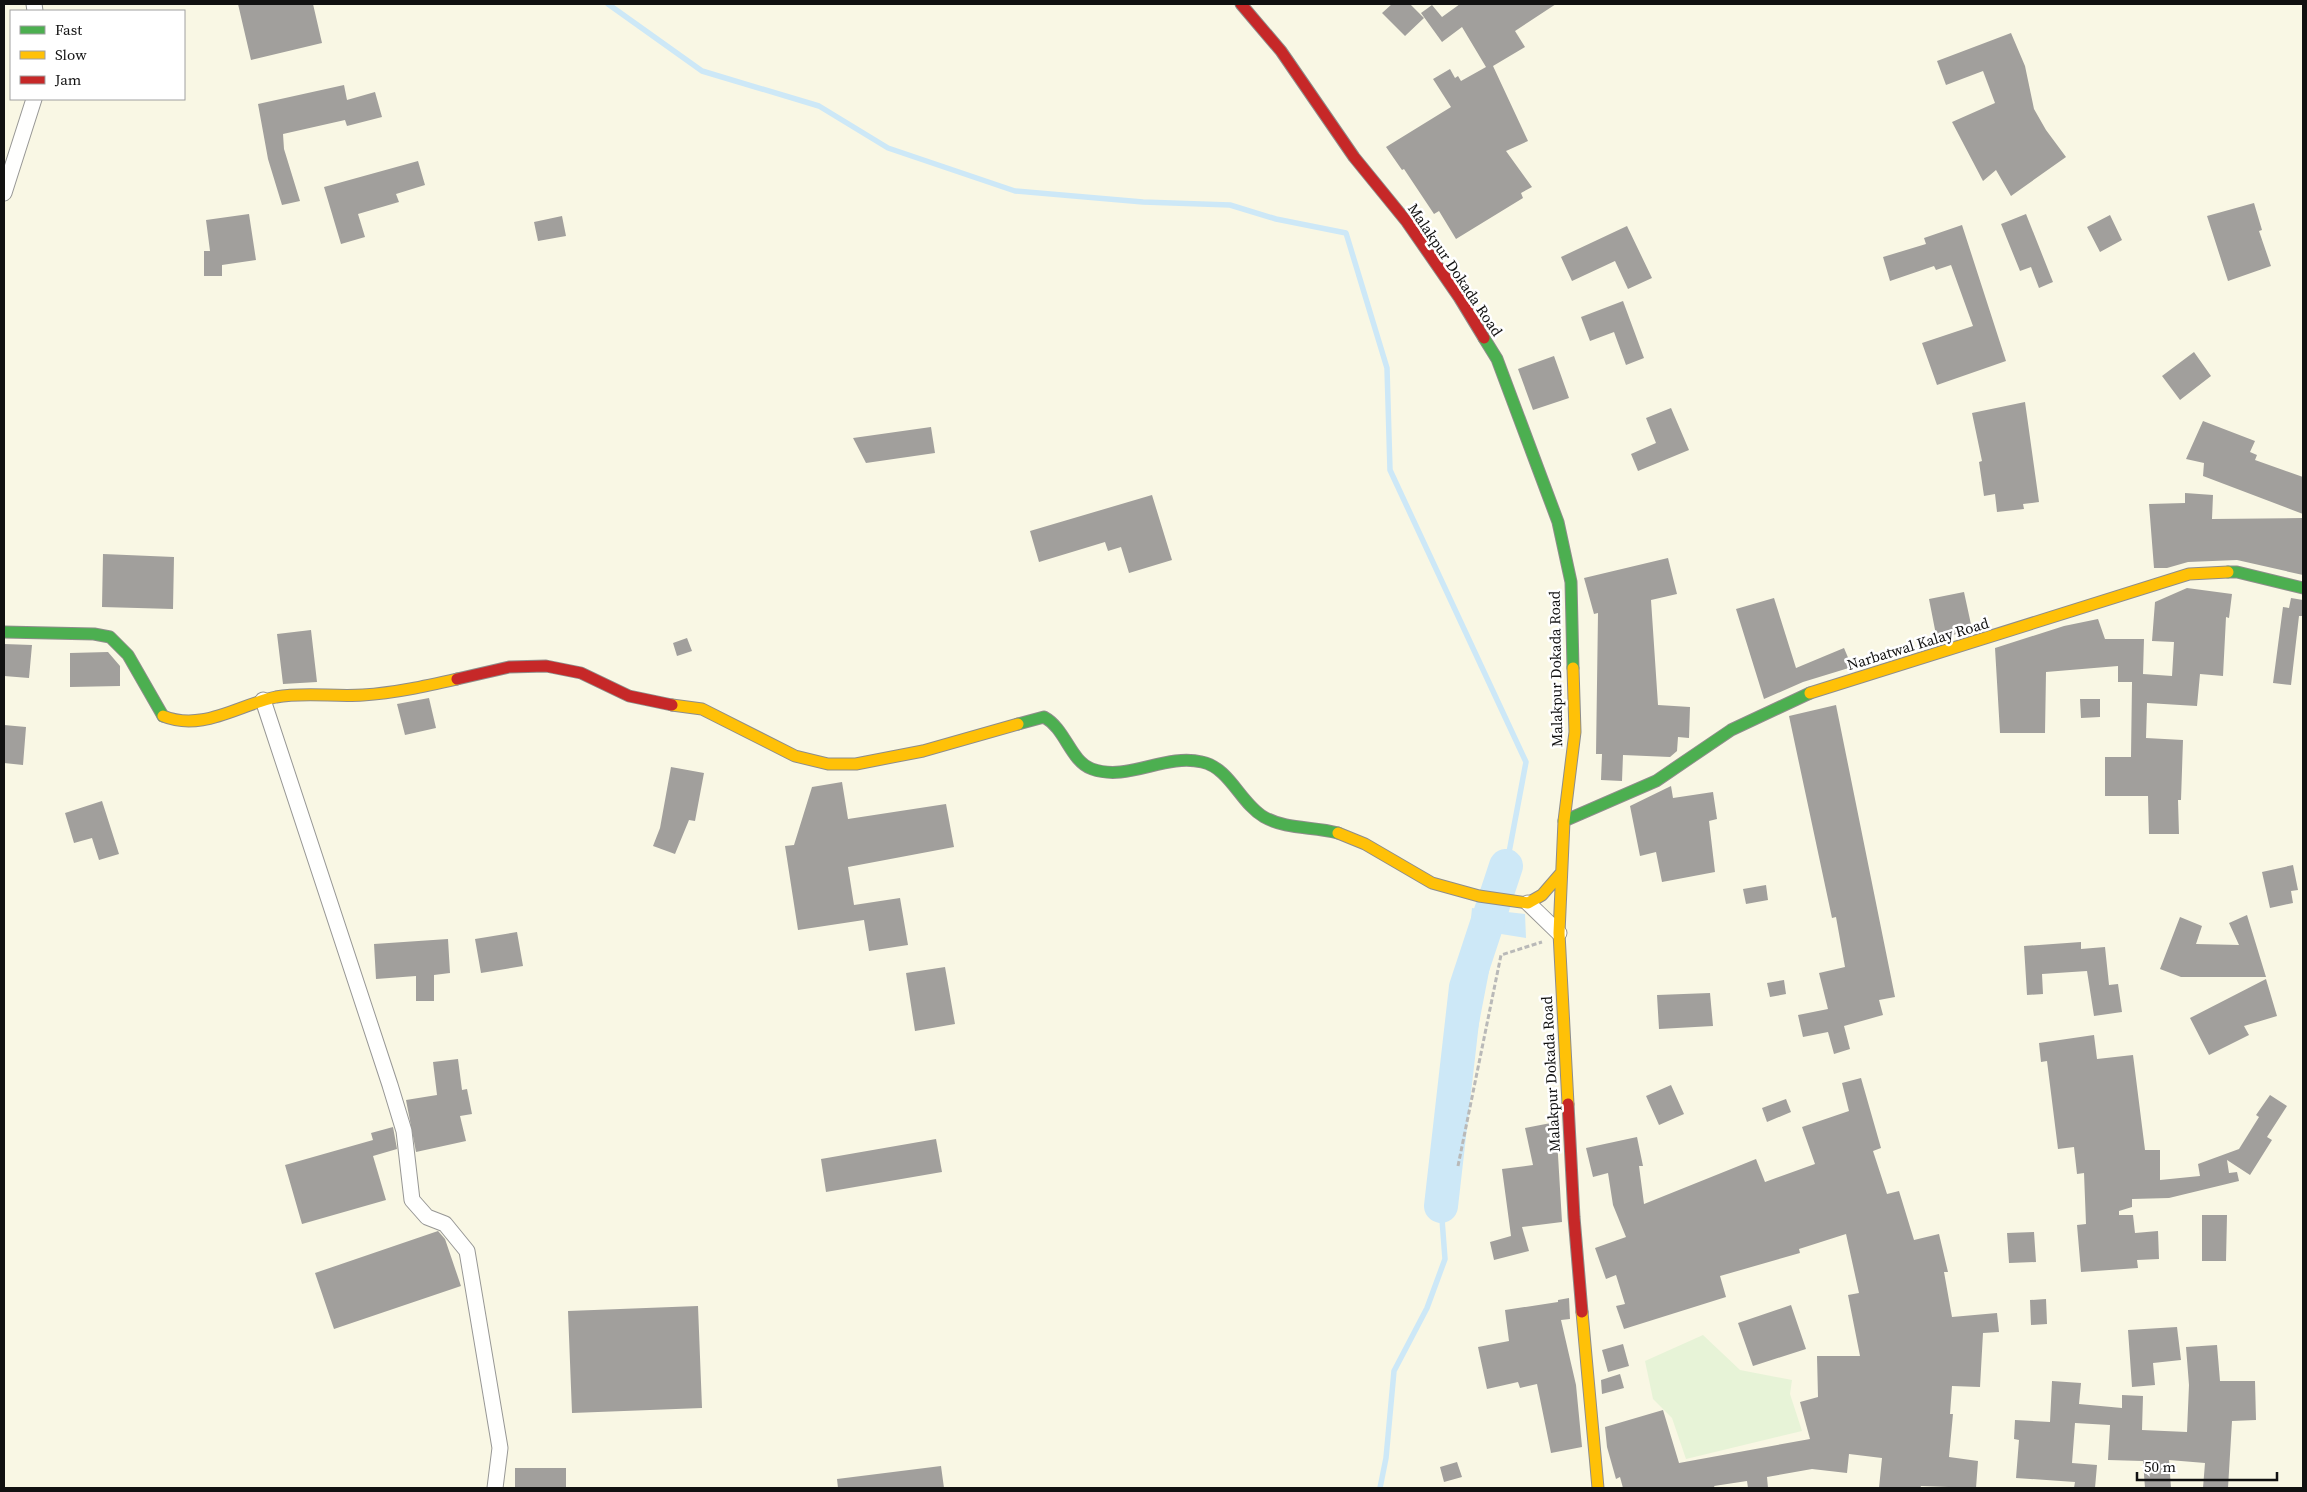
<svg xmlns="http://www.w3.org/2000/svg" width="2307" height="1492" viewBox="0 0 2307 1492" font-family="'Source Serif 4',serif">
<rect width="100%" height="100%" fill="#fdfcf7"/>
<!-- farmland -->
<path fill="#f9f7e4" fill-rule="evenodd" d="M4,4H2303V1488H4ZM11,11H184V99H11Z"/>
<!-- green -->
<path fill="#e7f3d7" d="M1703,1335L1740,1370L1792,1380L1790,1394L1802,1431L1686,1459L1672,1418L1653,1399L1645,1361Z"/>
<!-- water -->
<path fill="#cde8f7" d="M1472,908L1525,914L1526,938L1470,929Z"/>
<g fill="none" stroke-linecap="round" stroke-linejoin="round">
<!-- stream -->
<path stroke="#cde8f7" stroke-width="5.5" d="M608,4L702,71L819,106L888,148L1015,191L1143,202L1230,205L1276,219L1346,233L1387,368L1390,470L1526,762L1501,895
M1380,1488L1386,1458L1394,1371L1427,1308L1445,1259L1441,1206L1495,926"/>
<!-- river -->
<path stroke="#cde8f7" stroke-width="34" d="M1441,1206L1466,987L1506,866"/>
</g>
<!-- building -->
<path fill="#a19f9c" d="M238,4H313L322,43L251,60Z
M1392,4H1410L1424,18L1405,36L1382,13Z
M1460,4H1556L1515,31L1525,47L1493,66L1528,141L1506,151L1532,187L1521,193L1523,198L1456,239L1439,211L1434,214L1404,169L1402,170L1386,147L1451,107L1433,79L1450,69L1455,78L1458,76L1461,81L1486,67L1462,27L1442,42L1421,13L1432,5L1442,17Z
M2011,33L2025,66L2034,109L2046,130L2066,157L2011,196L1996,170L1983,181L1952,122L1995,103L1983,71L1946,85L1937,61Z
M344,85L347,100L375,92L382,117L347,126L345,120L283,134L284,149L300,201L282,205L268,159L258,104Z
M418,161L425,185L396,194L399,202L358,214L365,237L341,244L324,187Z
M2254,203L2262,230L2259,231L2271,266L2228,281L2207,216Z
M249,214L256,260L222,265V276H204V251H210L206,220Z
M2026,214L2053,282L2039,288L2031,267L2020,271L2001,224Z
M2110,215L2122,240L2100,252L2087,227Z
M562,216L566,236L538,241L534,222Z
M1962,225L2006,361L1937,385L1922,343L1973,326L1951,265L1936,270L1934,266L1890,281L1883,257L1926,244L1924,238Z
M1627,226L1652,278L1628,289L1615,261L1572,281L1561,257Z
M1623,301L1644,358L1626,365L1614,332L1590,341L1581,317Z
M2194,352L2211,376L2180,400L2162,376Z
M1554,356L1569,398L1533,410L1518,369Z
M2025,402L2039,502L2023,504L2024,509L1997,512L1995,494L1984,496L1979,462L1982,461L1972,413Z
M1671,408L1689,450L1638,471L1631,454L1656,443L1646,418Z
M2203,421L2255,441L2250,452L2257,455L2255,460L2303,477V514L2203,476L2204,463L2186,459Z
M931,427L935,453L866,463L853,438Z
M2185,493L2213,495L2212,519L2303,518V575L2237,560L2188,562L2167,568H2154L2149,504L2185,503Z
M1152,495L1172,560L1129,573L1121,547L1108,551L1105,542L1039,562L1030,531Z
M103,554L174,557L173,609L102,607Z
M1668,558L1677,594L1651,600L1658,705L1690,707L1689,738L1678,737L1677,751L1670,757L1623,755L1622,781L1601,780L1602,754H1596L1598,613L1594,614L1584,578Z
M2187,588L2232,594L2229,618L2226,617L2223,676L2200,674L2197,706L2147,703L2146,738L2183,740L2181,800H2178L2179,834H2149L2148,796H2105V757H2131L2132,682H2118V666L2046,672L2045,733H2000L1995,648L2064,626L2098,619L2105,639H2144L2143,674L2172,676L2174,642L2152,641L2155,602Z
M1964,592L1972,629L1937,640L1929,599Z
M1774,598L1796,668L1844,648L1852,667L1803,682L1764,699L1736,609Z
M2291,598L2303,600V616H2299L2291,685L2273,683L2283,607L2289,608Z
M311,630L317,682L283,684L277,634Z
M687,638L692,651L677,656L673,643Z
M4,644L32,645L29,678L4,676Z
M108,652L120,666V686L70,687V653Z
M429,698L436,728L405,735L397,704Z
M2080,699H2100V717L2081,718Z
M1836,705L1895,997L1879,1000L1883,1015L1844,1026L1850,1049L1834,1054L1828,1032L1803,1037L1798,1015L1828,1009L1819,973L1845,967L1836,917L1832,918L1789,716Z
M4,725L26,727L23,765L4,763Z
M671,767L704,773L695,821L689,820L675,854L653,846L660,828Z
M842,782L848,819L946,804L954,847L848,867L854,905L900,898L908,945L869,951L864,920L798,930L785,846L794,845L812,787Z
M1671,786L1673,798L1713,792L1717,819L1709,821L1715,872L1662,882L1656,852L1640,856L1630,806Z
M102,801L119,854L99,860L92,838L74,843L65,813Z
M2293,865L2298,890L2291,891L2293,903L2270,908L2262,872Z
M1766,885L1768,900L1746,904L1743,889Z
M2247,915L2266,977H2181L2160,969L2180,917L2202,926L2196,944L2239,945L2229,923Z
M517,932L523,966L481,973L475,939Z
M448,939L450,973L434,975V1001H416V976L376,979L374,944Z
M2081,942V949L2105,947L2109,985L2118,984L2122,1012L2094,1016L2087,971L2042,974L2043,994L2027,995L2024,946Z
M945,967L955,1024L915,1031L906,973Z
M2266,979L2277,1016L2244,1026L2249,1035L2209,1055L2190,1018Z
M1784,980L1786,994L1770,997L1767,983Z
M1710,993L1713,1026L1659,1029L1657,995Z
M2094,1035L2097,1059L2133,1055L2145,1150H2160V1180L2200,1176L2198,1164L2239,1149L2259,1117L2256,1115L2270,1095L2287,1106L2267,1137L2272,1140L2250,1175L2227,1160L2229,1173L2237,1172L2239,1181L2169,1198L2132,1199V1207L2119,1211V1215H2133L2135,1233L2158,1231L2159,1259L2137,1260L2138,1268L2081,1272L2077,1225L2086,1224L2084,1173L2077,1174L2074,1147L2058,1149L2047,1061L2041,1062L2039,1043Z
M458,1059L462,1090L467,1089L472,1114L460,1116L466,1141L416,1152L406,1100L437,1095L433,1062Z
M1861,1078L1881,1148L1873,1151L1887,1194L1899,1191L1914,1240L1939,1234L1948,1272H1944L1952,1317L1997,1313L1999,1332L1983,1333L1980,1387L1952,1386L1950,1414H1953L1949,1457L1978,1461L1976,1488L1921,1486L1920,1488H1879L1882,1458L1849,1454L1847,1473L1812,1469L1767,1477L1768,1488H1748L1747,1481L1714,1486L1715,1488H1623L1620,1477L1616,1479L1607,1447L1605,1427L1663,1410L1679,1463L1810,1439L1800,1402L1818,1397L1817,1356H1860L1848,1295L1859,1293L1846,1234L1799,1249L1800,1253L1720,1276L1726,1297L1624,1329L1616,1306L1625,1304L1616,1275L1606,1279L1595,1248L1626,1237L1613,1205L1608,1173L1593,1177L1586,1148L1637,1137L1643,1166H1639L1644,1204L1756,1159L1765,1182L1815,1164L1802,1127L1849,1111L1842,1083Z
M1671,1085L1684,1114L1659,1125L1646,1096Z
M1786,1099L1791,1112L1767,1122L1762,1108Z
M1556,1122L1562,1222L1522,1227L1529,1251L1494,1260L1490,1242L1511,1236L1502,1169L1533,1165L1525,1128Z
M393,1127L397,1149L373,1156L386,1200L302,1224L285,1165L373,1140L371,1133Z
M936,1139L942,1172L826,1192L821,1159Z
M2202,1215H2227L2226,1261H2202Z
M438,1231L445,1239L461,1286L334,1329L315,1273Z
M2034,1232L2036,1262L2009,1263L2007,1233Z
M1569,1298L1570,1319L1561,1320L1576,1385L1582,1447L1551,1453L1537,1384L1520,1388L1518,1382L1487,1389L1478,1347L1509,1341L1505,1310L1558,1302V1300Z
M2046,1299L2047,1324L2031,1325L2030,1300Z
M1791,1305L1806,1349L1753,1366L1738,1323Z
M698,1306L702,1408L572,1413L568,1311Z
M2177,1327L2181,1360L2153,1363L2155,1385L2132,1387L2128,1330Z
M1623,1344L1629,1366L1608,1372L1602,1350Z
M2217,1345L2220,1381H2255L2256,1420L2232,1421L2228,1488H2203L2205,1463L2169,1460L2171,1488H2145L2143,1461L2108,1460L2110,1425L2075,1423L2072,1463L2097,1465L2095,1488H2074L2075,1482L2016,1478L2019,1440L2014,1439L2015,1420L2050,1422L2052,1381L2081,1383L2079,1404L2122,1408V1395L2143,1396L2142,1430L2187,1432L2189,1385L2186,1347Z
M1620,1374L1624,1388L1602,1394L1601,1380Z
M1457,1462L1462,1477L1444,1482L1440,1467Z
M941,1466L944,1488H838L837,1479Z
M515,1468H566V1488H515Z"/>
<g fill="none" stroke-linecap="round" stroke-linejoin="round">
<!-- street casing -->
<g stroke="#979795" stroke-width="17">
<path id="street" d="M34,4L35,11
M4,193L34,99
M263,700L390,1085L404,1131L412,1200L427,1217L445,1224L467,1251L500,1448L495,1488
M1528,903L1559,933"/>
</g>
<!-- fast casing -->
<g stroke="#8e8d8b" stroke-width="13">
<path id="fast" d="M1484,338L1497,359L1558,522L1571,582L1573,668
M2228,572H2237L2303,588
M4,632L94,634L110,637L128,655L163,716
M1018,724L1044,717C1066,729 1070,761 1092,769C1128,782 1165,753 1202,762C1230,768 1240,803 1264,817C1287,830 1313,826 1338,833
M1564,821L1656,781L1731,730L1810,693"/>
</g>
<!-- slow casing -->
<g stroke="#8e8d8b" stroke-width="13">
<path id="slow" d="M1810,693L2189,574L2228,572
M672,705L702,709L795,756L828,764H856L923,751L1018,724
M163,716C202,732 238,705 276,697C304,692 335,697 363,695C395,693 426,686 457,679
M1338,833L1365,844L1432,883L1479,896L1528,903L1542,895L1561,873
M1568,1104L1559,933L1564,821L1575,732L1573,668
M1582,1312L1598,1488"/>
</g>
<!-- jam casing -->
<g stroke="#8e8d8b" stroke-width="13">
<path id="jam" d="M1241,4L1281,51L1354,157L1407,222L1459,297L1484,338
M457,679L509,667L546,666L581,673L629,696L672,705
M1568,1104L1574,1217L1582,1312"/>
</g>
<!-- path -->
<path stroke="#b9b9b8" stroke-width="3" stroke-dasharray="5 2.5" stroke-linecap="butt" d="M1458,1166L1501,955L1542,942"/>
<!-- street -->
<use href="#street" stroke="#fffffe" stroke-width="15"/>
<!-- fast -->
<use href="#fast" stroke="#4caf50" stroke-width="11"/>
<!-- slow -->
<use href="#slow" stroke="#ffc107" stroke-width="11"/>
<!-- jam -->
<use href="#jam" stroke="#c62828" stroke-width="11"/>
</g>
<g text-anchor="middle" stroke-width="5" stroke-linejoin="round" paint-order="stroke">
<!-- street labels -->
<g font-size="15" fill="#111" stroke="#fff">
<text transform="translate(1455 270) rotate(56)" y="5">Malakpur Dokada Road</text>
<text transform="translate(1918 644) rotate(-17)" y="5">Narbatwal Kalay Road</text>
<text transform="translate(1556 669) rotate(-91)" y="5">Malakpur Dokada Road</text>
<text transform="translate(1551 1074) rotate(-93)" y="5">Malakpur Dokada Road</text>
</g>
</g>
<!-- border -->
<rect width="2307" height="1492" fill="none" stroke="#111111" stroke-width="10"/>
<!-- legend -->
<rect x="10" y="10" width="175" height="90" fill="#ffffff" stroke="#a0a0a0"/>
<rect x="20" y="26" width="25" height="8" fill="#4caf50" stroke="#a0a0a0"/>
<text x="55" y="35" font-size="15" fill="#111111">Fast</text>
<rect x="20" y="51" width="25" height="8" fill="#ffc107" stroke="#a0a0a0"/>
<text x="55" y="60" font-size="15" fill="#111111">Slow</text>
<rect x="20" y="76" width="25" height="8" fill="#c62828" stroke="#a0a0a0"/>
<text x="55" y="85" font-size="15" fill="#111111">Jam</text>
<!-- scale -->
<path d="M2137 1472v8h140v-8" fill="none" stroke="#111111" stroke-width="2.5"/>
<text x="2144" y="1472" font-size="15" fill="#111111" stroke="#ffffff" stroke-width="4" paint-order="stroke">50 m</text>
</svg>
